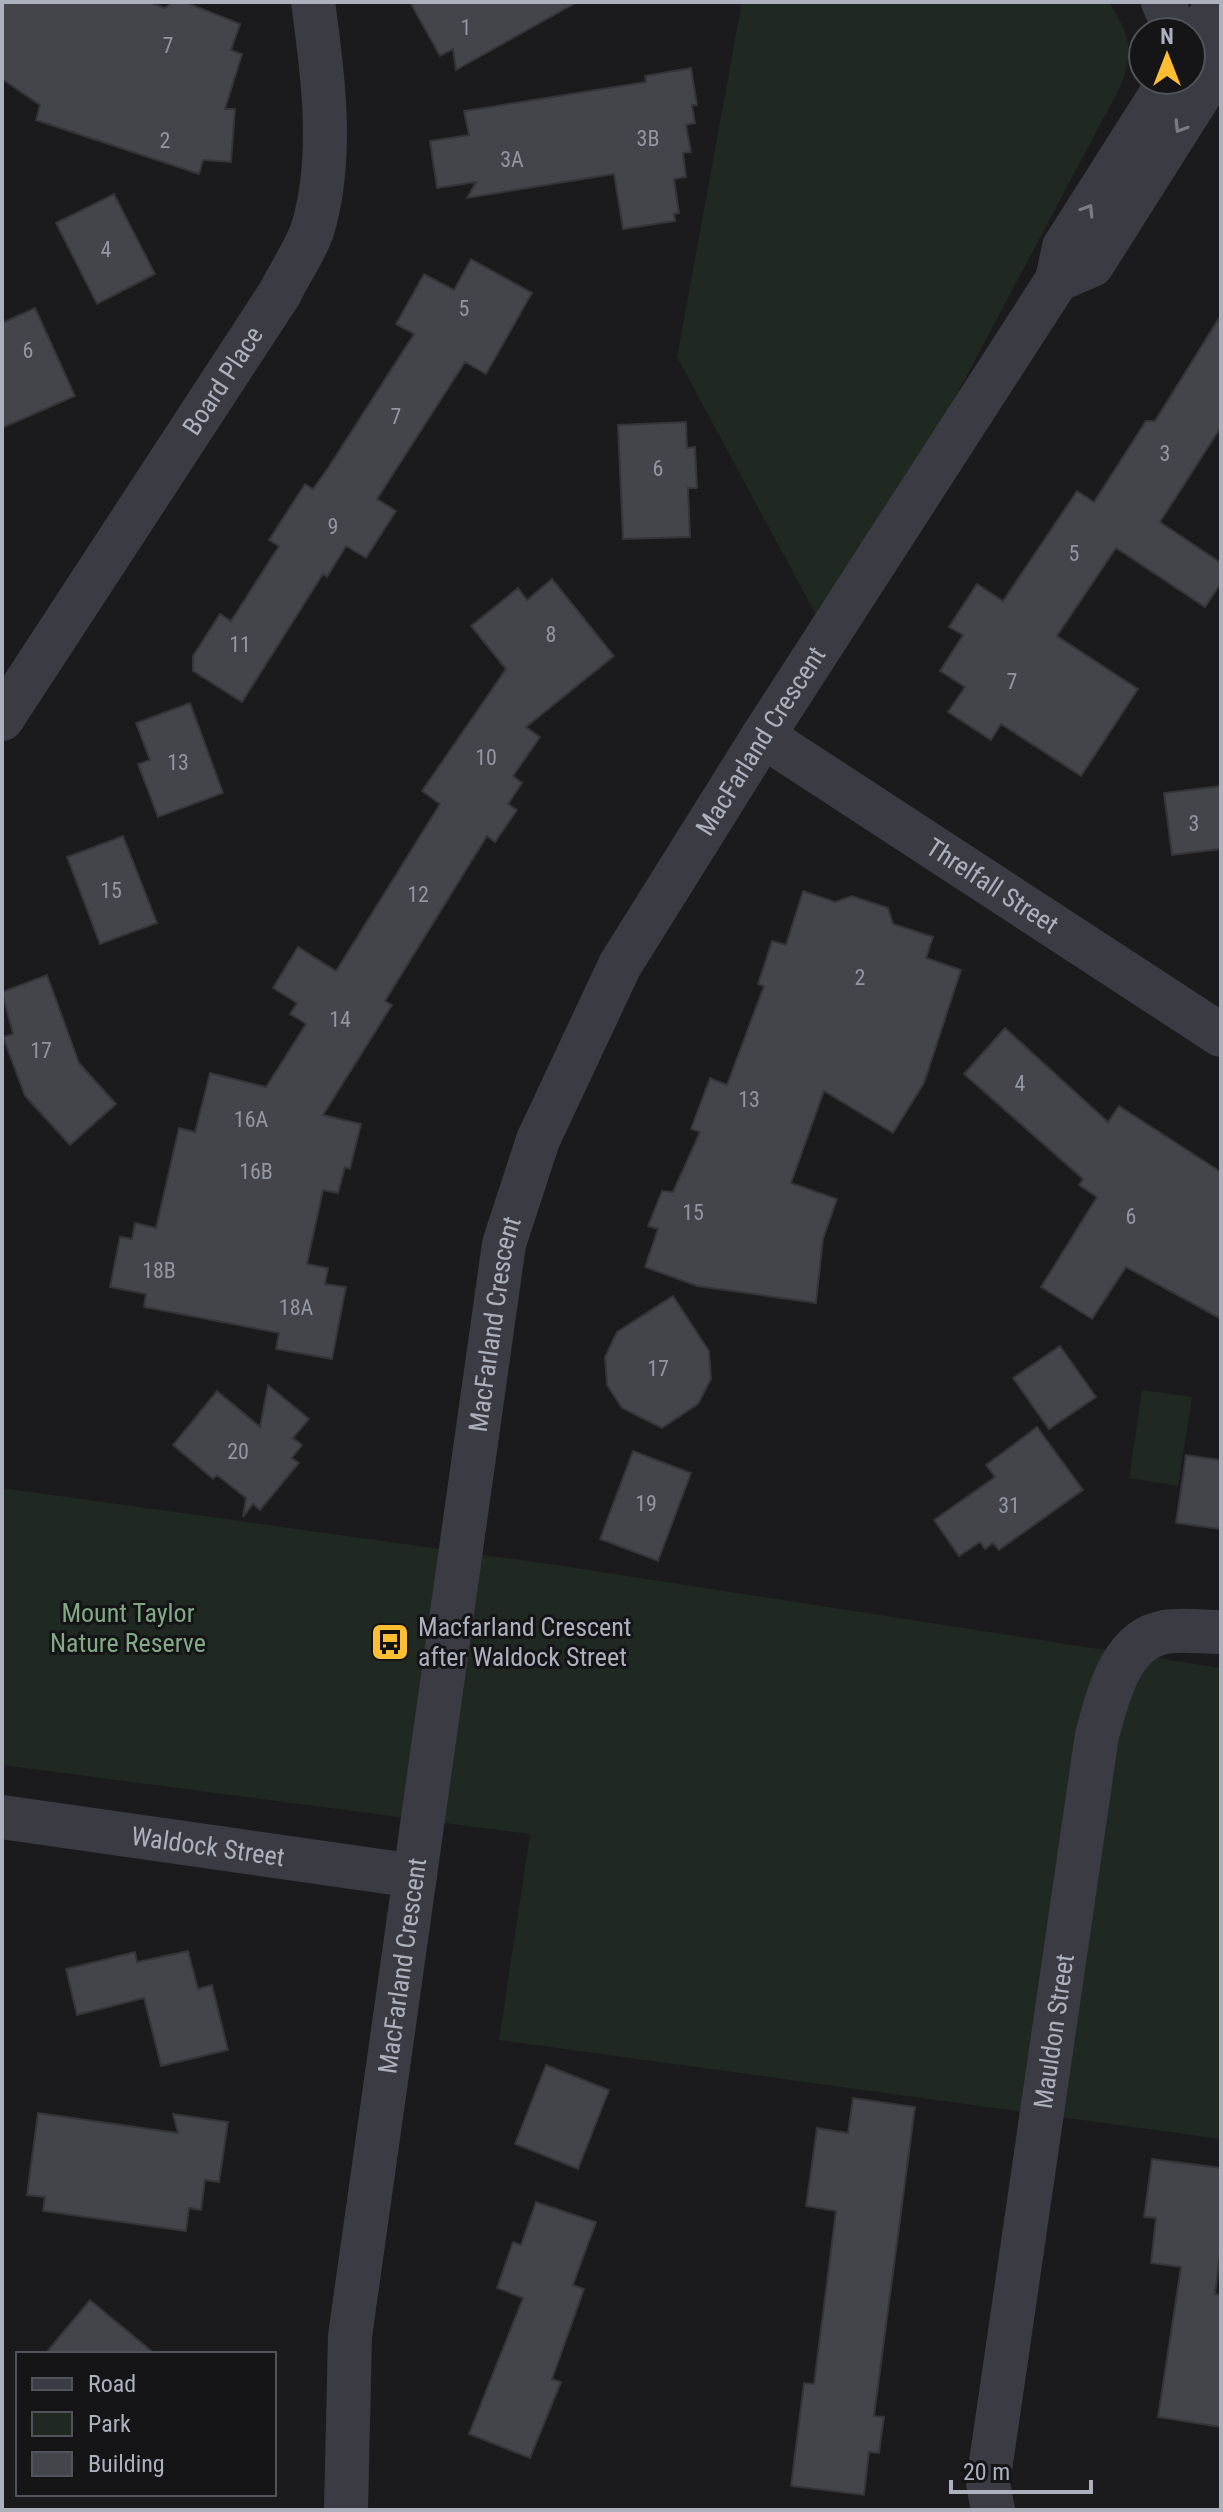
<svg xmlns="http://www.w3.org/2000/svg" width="1223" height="2512" viewBox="0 0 1223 2512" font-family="'Roboto Condensed',sans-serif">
<rect width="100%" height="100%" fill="#1b1a1d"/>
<!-- green -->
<path fill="#202921" d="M742,2H1109C1130,35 1135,52 1119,89L828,637L677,357Z
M1142,1390L1192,1397L1178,1486L1129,1478Z
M2,1488L563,1566L1221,1668V2139L499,2040L530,1834L2,1765Z"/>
<!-- building -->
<path fill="#44454a" stroke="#343439" stroke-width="2" d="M2,2H148L165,8L173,2H185L240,24L231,50L242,54L225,109H235L231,162L203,160L199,174L36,120L40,105L2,79Z
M410,2H577L456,70L453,49L440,56Z
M691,68L697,105H692L695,123L686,125L691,152L683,153L686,177L674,179L679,213L674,214L675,221L623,229L614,174L467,198L476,182L437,188L430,141L469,135L464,111L646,82L645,76Z
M114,194L155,274L97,304L56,223Z
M471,259L532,293L486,374L465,362L377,499L396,511L366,558L346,546L327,577L323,574L242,702L193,671V656L220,614L231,621L279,546L269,540L305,484L313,489L328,468L414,334L396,324L424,274L454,290Z
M35,308L75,396L2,428V323Z
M1221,315V427L1160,522L1221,563V583L1205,607L1116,548L1057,636L1138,689L1081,776L1001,724L991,740L948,712L965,687L940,671L963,635L949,627L977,584L1003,601L1077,491L1094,502L1146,421H1155Z
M686,422L687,448L695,447L697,488H688L690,537L623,539L618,425Z
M552,579L614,656L526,727L540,737L513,776L522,783L508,804L517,810L495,842L487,836L385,1001L392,1005L323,1115L361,1124L350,1169L345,1167L338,1193L323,1190L307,1264L328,1268L325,1284L346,1287L332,1359L276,1349L279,1333L144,1307L146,1294L110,1287L120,1237L132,1239L135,1223L156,1228L179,1128L195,1132L210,1073L266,1087L306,1024L290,1014L297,1003L273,988L298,947L336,971L440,804L422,791L506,669L471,626L518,588L527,600Z
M190,703L223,793L158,817L138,764L150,760L136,723Z
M1221,786V849L1172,855L1164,793Z
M123,836L157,923L100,944L67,857Z
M803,891L835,902L852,896L888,908L893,924L933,937L926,958L961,970L924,1083L893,1133L824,1091L791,1183L837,1199L823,1239L816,1303L697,1286L645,1267L658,1229L648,1226L662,1191L673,1192L700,1132L691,1129L710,1078L727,1085L764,986L758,984L772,941L786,945Z
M47,975L79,1063L116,1104L70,1145L25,1096L3,1037L13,1034L2,992Z
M1005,1028L1108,1122L1119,1106L1221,1172V1319L1126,1267L1092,1319L1041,1287L1097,1197L1079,1185L1083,1179L964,1074Z
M673,1296L709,1351L711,1379L698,1404L662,1428L622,1408L607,1385L605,1357L617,1332Z
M1060,1346L1096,1397L1049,1429L1013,1378Z
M268,1385L309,1419L293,1438L302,1445L292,1458L299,1463L260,1510L253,1504L243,1517L246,1498L217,1475L213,1479L173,1445L217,1391L260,1427Z
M1037,1427L1083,1490L999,1550L993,1543L985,1549L980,1542L959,1556L934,1520L995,1477L986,1465Z
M633,1451L691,1473L658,1561L600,1539Z
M1186,1455L1221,1460V1529L1176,1523Z
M188,1951L198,1989L212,1985L228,2050L161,2066L144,1998L77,2015L66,1969L135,1952L137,1962Z
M546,2065L609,2090L578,2169L515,2144Z
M853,2098L915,2107L874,2416L884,2417L879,2453L869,2452L864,2495L791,2486L804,2383L814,2384L836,2211L806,2206L817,2128L848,2133Z
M38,2113L178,2133L173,2114L228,2122L219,2182L205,2180L201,2210L189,2208L186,2231L43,2211L45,2197L27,2195Z
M1152,2159L1221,2168V2246L1215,2294L1221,2295V2427L1158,2417L1181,2267L1151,2263L1156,2218L1144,2217Z
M536,2202L596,2222L573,2285L584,2289L552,2379L561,2382L530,2458L469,2434L523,2298L497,2288L513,2242L521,2245Z
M90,2300L155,2354H45Z"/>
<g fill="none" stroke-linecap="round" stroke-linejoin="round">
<!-- minor -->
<g stroke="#3b3c43" stroke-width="44">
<path id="s1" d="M2,719L280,293C290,272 306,250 313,228C334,156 323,74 313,2"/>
<path id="s2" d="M763,736L1221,1035"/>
<path id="s3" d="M2,1817L415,1876"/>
<path id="s4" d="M993,2510L988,2483L1097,1735C1108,1698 1119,1640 1165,1632C1183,1629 1203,1632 1221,1632"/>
</g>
<!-- tertiary -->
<g stroke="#3b3c43" stroke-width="44">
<path d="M1163,2L1174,28L1180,32"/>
<path d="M1191,44L1215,9"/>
<path d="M1057,280L1092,265L1221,61"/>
<path id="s5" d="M346,2510L350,2336L504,1244L538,1140L620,965L763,736L1057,280L1064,247L1170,80"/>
</g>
</g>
<!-- one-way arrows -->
<defs><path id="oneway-chevron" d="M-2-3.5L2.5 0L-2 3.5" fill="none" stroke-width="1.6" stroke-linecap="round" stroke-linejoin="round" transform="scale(2)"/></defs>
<g stroke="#797c86">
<use href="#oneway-chevron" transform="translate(1180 127) rotate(122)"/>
<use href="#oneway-chevron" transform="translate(1088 210) rotate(-58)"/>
</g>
<!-- icons -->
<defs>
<g id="bus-square" transform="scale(2)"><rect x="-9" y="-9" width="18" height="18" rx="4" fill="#ffbe31" stroke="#151518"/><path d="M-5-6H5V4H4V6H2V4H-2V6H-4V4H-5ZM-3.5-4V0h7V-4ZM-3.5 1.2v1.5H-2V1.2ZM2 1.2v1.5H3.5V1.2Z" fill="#111"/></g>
</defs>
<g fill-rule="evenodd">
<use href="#bus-square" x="390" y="1642"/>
</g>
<g text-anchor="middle" stroke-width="6" stroke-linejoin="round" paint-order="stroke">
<!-- number labels -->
<g font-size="22" fill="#9296a0">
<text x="466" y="35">1</text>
<text x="168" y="53">7</text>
<text x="648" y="146">3B</text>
<text x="165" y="148">2</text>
<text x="512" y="167">3A</text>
<text x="106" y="257">4</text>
<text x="464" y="316">5</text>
<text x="28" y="358">6</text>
<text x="396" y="424">7</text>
<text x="1165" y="461">3</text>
<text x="658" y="476">6</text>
<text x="333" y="534">9</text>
<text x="1074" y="561">5</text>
<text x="551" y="642">8</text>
<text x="240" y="652">11</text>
<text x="1012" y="689">7</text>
<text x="486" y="765">10</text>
<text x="178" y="770">13</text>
<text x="1194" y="831">3</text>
<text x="111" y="898">15</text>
<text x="418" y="902">12</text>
<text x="860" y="985">2</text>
<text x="340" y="1027">14</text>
<text x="41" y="1058">17</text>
<text x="1020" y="1091">4</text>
<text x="749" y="1107">13</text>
<text x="251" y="1127">16A</text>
<text x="256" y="1179">16B</text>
<text x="693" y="1220">15</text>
<text x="1131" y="1224">6</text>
<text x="159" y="1278">18B</text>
<text x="296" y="1315">18A</text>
<text x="658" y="1376">17</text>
<text x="238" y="1459">20</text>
<text x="646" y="1511">19</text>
<text x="1009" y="1513">31</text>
</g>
<!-- street labels -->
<g font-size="26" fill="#acb1bd" stroke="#151518">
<text dy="9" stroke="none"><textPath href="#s1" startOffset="404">Board Place</textPath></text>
<text dy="9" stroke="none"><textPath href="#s5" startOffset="1844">MacFarland Crescent</textPath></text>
<text dy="9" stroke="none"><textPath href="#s2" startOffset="274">Threlfall Street</textPath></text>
<text dy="9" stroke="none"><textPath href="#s5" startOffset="1196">MacFarland Crescent</textPath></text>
<text dy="9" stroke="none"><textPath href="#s3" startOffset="208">Waldock Street</textPath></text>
<text dy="9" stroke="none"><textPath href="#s5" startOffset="548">MacFarland Crescent</textPath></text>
<text dy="9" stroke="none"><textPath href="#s4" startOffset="484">Mauldon Street</textPath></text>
</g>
<!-- park labels -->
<g font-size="26" fill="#82aa85" stroke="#151518">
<text x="128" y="1622">Mount Taylor<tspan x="128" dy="30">Nature Reserve</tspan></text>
</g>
<!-- poi labels -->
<g font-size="26" fill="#acb1bd" stroke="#151518" text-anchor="start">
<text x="418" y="1636">Macfarland Crescent<tspan x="418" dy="30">after Waldock Street</tspan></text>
</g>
</g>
<!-- border -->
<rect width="1223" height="2512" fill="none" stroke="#acb1bd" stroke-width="8"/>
<!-- legend -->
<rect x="16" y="2352" width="260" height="144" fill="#151518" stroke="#51535a" stroke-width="2"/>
<rect x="32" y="2378" width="40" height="12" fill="#3b3c43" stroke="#51535a" stroke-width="2"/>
<text x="88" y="2392" font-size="24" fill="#acb1bd">Road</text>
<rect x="32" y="2412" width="40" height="24" fill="#202921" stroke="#51535a" stroke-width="2"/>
<text x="88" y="2432" font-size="24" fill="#acb1bd">Park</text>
<rect x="32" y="2452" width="40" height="24" fill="#44454a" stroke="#51535a" stroke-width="2"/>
<text x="88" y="2472" font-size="24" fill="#acb1bd">Building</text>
<!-- north arrow -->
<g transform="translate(1167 56)"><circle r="38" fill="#151518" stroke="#51535a" stroke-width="2"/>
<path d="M0-6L14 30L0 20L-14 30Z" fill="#ffbe31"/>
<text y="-12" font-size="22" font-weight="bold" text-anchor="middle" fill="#acb1bd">N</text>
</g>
<!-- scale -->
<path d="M951 2480v12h140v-12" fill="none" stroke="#acb1bd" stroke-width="4"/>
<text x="963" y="2480" font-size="24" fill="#acb1bd" stroke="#151518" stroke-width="6" paint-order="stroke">20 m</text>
</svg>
